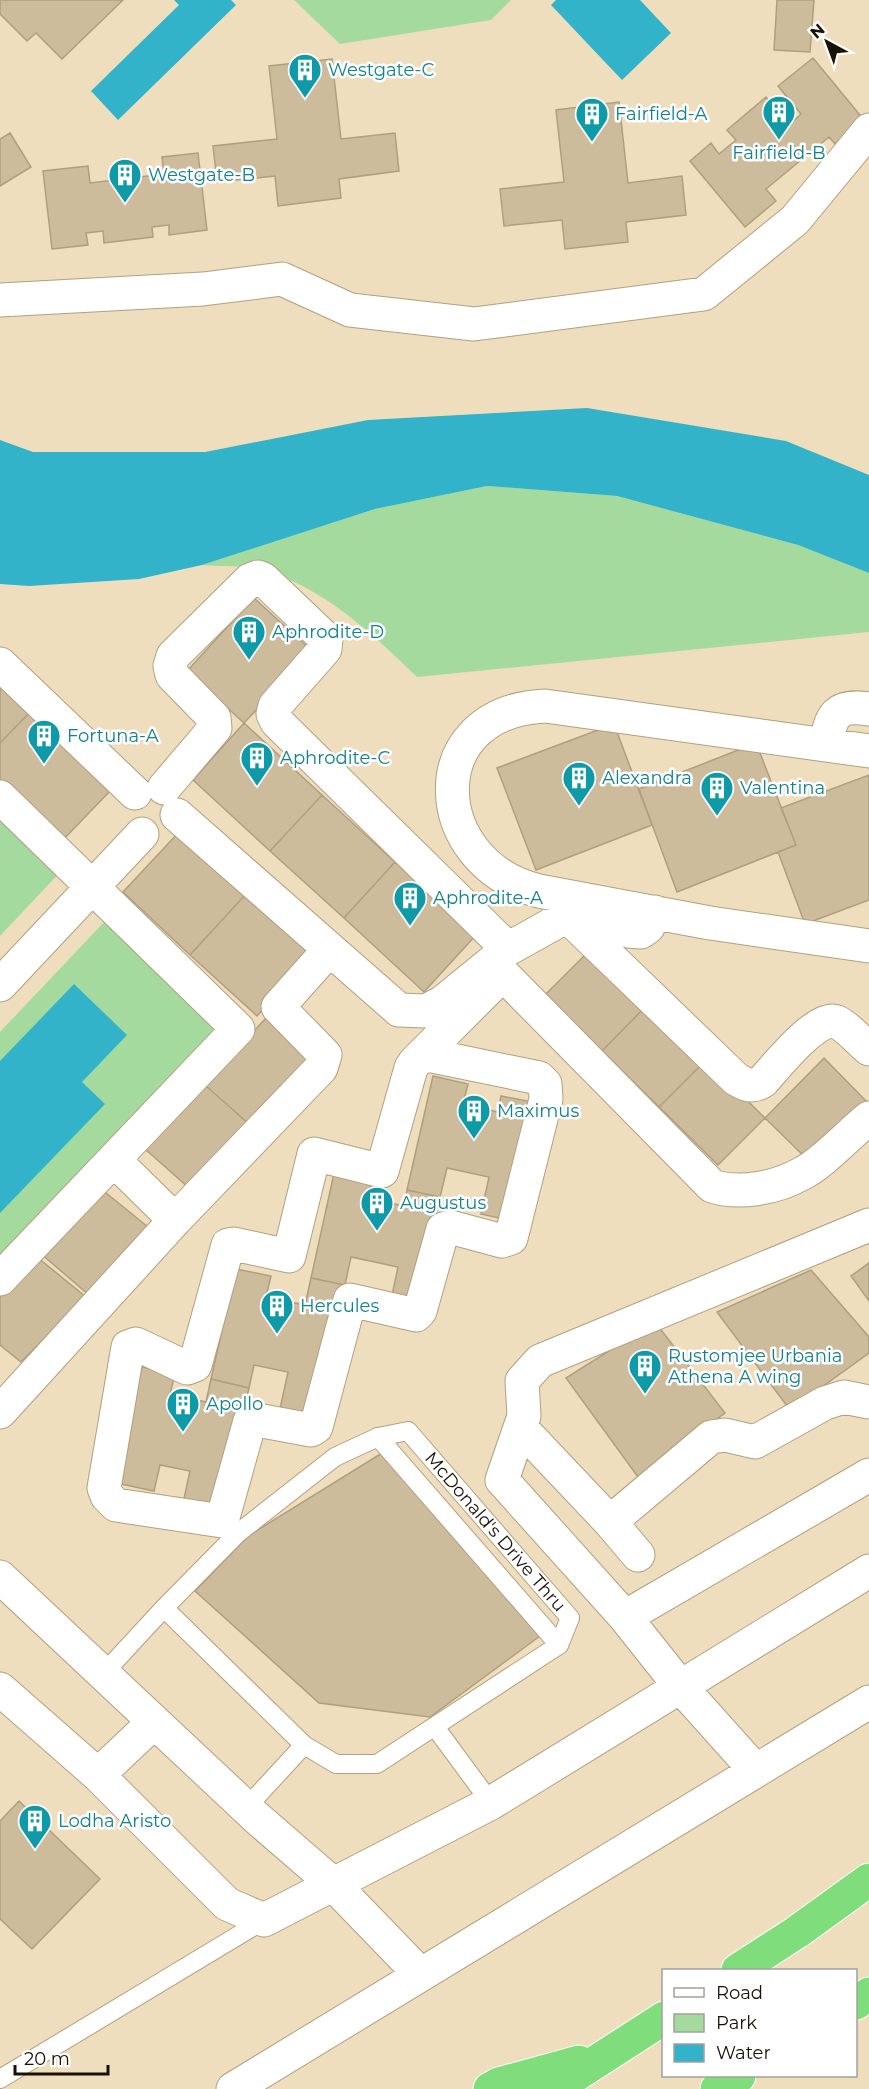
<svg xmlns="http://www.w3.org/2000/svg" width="869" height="2089" font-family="Montserrat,sans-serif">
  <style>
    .green { fill: #a5da9e }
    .water { fill: #32b3c9 }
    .building { fill: #ccbc9c; stroke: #af9f7f; stroke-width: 1.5 }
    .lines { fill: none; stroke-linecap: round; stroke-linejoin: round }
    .lane-casing { stroke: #b0a081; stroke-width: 20 }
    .street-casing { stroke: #b0a081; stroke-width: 35 }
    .highway-casing { stroke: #fff; stroke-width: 35 }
    .lane { stroke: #fff; stroke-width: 18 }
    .street { stroke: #fff; stroke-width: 33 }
    .highway { stroke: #7fde7b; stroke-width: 33 }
    .labels { text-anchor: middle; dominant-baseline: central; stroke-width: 5; stroke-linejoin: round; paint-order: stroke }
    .culture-label { font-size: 18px; fill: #0d838f; stroke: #fff; text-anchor: start }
    .street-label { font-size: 18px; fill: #171106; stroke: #fff }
  </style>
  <rect width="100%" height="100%" fill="#efdebd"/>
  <path class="green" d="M294,0H511L491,20L340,44Z
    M487,486L617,496L798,545L869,573V632L417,677C374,635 322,586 262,570C244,565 221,567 202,565L375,509Z
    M0,807L65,867L0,936Z
    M107,919L227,1032L0,1263V1032Z"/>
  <path class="water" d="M174,0H231L236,5L118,120L91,91L179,5Z
    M556,0H640L671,33L622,80L551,5Z
    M587,408L786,441L869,475V573L798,545L617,496L487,486L375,509L202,565L139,579L29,586L0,584V440L33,452H205L368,420Z
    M74,984L127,1035L82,1082L105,1104L0,1213V1061Z"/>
  <path class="building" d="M0,0H123L62,59L36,33L27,41L0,14Z
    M777,0H814L810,52L774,50Z
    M813,58L864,120L835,144L829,137L766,189L776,201L745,227L690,161L711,143L719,154L736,140L727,130L766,97L789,125L801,114L778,86Z
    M332,59L341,139L395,133L399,171L339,179L341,198L278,206L275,176L217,182L213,146L277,139L269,66Z
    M619,102L628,183L682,176L686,215L626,222L628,242L565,249L562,220L504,226L500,189L564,182L556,110Z
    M10,133L31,167L0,186V139Z
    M198,153L207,230L169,235V225L152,227L153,237L104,243L103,231L86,233L88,245L52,249L43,171L88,166L90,183L164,174L162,157Z
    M254,598L312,651L244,723L187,671Z
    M0,681L31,711L0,743Z
    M31,711L113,788L60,843L0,786V743Z
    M244,723L322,795L270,851L193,780Z
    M614,724L652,825L536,870L497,768Z
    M756,743L796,845L677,892L639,789Z
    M869,775V900L805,924L778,852L796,845L781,808Z
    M322,795L395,862L344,918L270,851Z
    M179,832L246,894L190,955L123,892Z
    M395,862L476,935L424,992L344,918Z
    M246,894L312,956L257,1016L190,955Z
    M592,948L649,1003L602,1051L545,995Z
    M649,1003L706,1060L659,1107L602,1051Z
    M266,1018L315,1059L250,1125L205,1085Z
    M824,1058L869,1104L811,1163L765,1118Z
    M706,1060L765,1118L718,1165L659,1107Z
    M433,1076L468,1084L463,1104L498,1112L501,1096L538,1103L512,1221L481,1214L489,1177L447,1168L440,1197L407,1190Z
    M205,1085L250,1125L189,1188L145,1149Z
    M335,1169L373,1177L368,1198L404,1206L407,1190L440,1197L415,1311L390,1305L398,1267L351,1257L345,1285L311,1278Z
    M100,1188L148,1227L89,1295L40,1253Z
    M37,1257L86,1297L21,1362L0,1345V1296Z
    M869,1263V1301L851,1276Z
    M236,1269L271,1276L266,1297L305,1305L311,1278L345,1285L315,1416L280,1409L288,1372L254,1365L249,1388L211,1379Z
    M811,1270L869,1337V1353L790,1410L717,1312Z
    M655,1322L725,1413L638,1477L566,1378Z
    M142,1367L175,1374L170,1394L206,1402L211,1379L249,1388L220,1516L182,1508L190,1471L160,1465L154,1491L116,1483Z
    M382,1453L540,1636L430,1717L319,1703L195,1591L248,1536Z
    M19,1801L100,1879L32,1949L0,1919V1821Z"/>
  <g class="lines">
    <g class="lane-casing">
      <g id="lane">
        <path d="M378,1437L559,1645"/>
        <path id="s1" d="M164,1608L238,1533L335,1457L378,1437L408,1431L570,1618L559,1645L377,1764H336L304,1745"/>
        <path d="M103,1674L164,1608L304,1745L246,1808"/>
        <path d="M435,1727L491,1803"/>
        <path d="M0,2079L264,1920"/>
      </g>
    </g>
    <g class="street-casing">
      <path id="street" d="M0,300L203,289L282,279L350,310L474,324L704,294L795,220L869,130
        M0,664L135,793
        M826,744C831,715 836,704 869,709
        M869,751L545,706C417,712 428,865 539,891L710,923L869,946
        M164,788L215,728L214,718L172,675L170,666L173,656L250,580L258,577L263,579L326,639L325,649L275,706L273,714L277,722L508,949
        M0,797L238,1029L0,1279
        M177,815L399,1010L426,1011L443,1002L508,949L567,916L595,919L628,931L641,932L648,927L655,912
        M567,916L736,1079C746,1085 752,1088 763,1081C775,1068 818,1013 837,1022C848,1027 859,1041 869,1049
        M492,963L712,1186C739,1195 776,1188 801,1174C822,1164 850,1133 869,1118
        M0,985L142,834
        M423,1054L539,1078L545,1084L546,1099L511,1238L502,1241L450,1227L443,1229L420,1311L416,1315L350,1300L316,1427L311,1430L257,1420L250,1421L222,1521L116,1505L107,1496L104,1488L128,1347L136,1344L187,1368L195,1365L228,1245L234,1244L289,1256L314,1154L382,1171L411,1068L415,1062L503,974
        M115,1161L175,1220
        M0,1412L175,1220L321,1068L325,1055L278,1007L329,950
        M521,1428L610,1522L711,1437L725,1435L755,1442L825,1403L844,1397L869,1402
        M610,1522L638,1555
        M0,1577L258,1819L332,1883L420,1974
        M625,1617L502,1480L524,1416L522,1381L540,1361L869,1225
        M0,1689L98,1775L227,1904L264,1920L491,1803L869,1571
        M756,1771L679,1685L625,1617L869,1475
        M98,1775L154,1722
        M233,2089L869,1702"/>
    </g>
    <g class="highway-casing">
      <path id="highway" d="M738,1970L797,1932L869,1880
        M856,2003L869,1994
        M490,2089L499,2084L579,2062
        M554,2089L664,2018
        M717,2089L739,2076"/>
    </g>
    <use href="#lane" class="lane"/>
    <use href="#street" class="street"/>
    <use href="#highway" class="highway"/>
  </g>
  <defs>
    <g id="building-pin" transform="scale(1.725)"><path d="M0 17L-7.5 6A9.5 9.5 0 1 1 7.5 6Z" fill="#0f9aa8" stroke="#fff"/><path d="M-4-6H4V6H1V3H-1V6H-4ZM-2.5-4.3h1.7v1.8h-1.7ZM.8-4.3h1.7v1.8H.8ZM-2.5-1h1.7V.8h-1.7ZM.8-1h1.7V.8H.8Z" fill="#fff"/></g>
  </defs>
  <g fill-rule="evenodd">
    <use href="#building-pin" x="305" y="70"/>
    <use href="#building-pin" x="779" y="112"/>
    <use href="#building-pin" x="592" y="114"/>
    <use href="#building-pin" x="125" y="175"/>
    <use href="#building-pin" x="249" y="632"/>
    <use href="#building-pin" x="44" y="736"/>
    <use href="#building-pin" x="257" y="758"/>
    <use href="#building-pin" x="579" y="778"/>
    <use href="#building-pin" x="717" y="788"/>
    <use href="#building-pin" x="410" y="898"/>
    <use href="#building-pin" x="474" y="1111"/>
    <use href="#building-pin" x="377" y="1203"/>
    <use href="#building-pin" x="277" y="1306"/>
    <use href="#building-pin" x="645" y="1366"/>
    <use href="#building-pin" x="183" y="1404"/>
    <use href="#building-pin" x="35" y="1821"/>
  </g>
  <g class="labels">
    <g class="culture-label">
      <text x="328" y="70">Westgate-C</text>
      <text x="615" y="114">Fairfield-A</text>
      <text x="779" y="153" text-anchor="middle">Fairfield-B</text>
      <text x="148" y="175">Westgate-B</text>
      <text x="272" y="632">Aphrodite-D</text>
      <text x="67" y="736">Fortuna-A</text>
      <text x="280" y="758">Aphrodite-C</text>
      <text x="602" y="778">Alexandra</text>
      <text x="740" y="788">Valentina</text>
      <text x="433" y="898">Aphrodite-A</text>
      <text x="497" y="1111">Maximus</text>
      <text x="400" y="1203">Augustus</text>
      <text x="300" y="1306">Hercules</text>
      <text x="668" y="1356">Rustomjee Urbania<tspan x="668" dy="21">Athena A wing</tspan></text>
      <text x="206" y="1404">Apollo</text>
      <text x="58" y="1821">Lodha Aristo</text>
    </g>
    <g class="street-label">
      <text stroke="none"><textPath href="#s1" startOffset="440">McDonald's Drive Thru</textPath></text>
    </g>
  </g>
  <rect x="662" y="1969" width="195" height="108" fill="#ffffff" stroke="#a2a09b" stroke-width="1.5"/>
  <rect x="674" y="1988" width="30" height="9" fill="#ffffff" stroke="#a2a09b" stroke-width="1.5"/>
  <text x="716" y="1999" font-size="18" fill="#171106">Road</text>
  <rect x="674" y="2014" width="30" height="18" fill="#a5da9e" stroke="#a2a09b" stroke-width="1.5"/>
  <text x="716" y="2029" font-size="18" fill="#171106">Park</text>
  <rect x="674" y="2044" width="30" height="18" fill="#32b3c9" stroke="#a2a09b" stroke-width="1.5"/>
  <text x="716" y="2059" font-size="18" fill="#171106">Water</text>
  <g transform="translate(827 42) rotate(319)" stroke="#ffffff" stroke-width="4.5" paint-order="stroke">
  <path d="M0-4.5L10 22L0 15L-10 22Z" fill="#171106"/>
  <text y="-9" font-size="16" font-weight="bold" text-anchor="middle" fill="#171106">N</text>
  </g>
  <path d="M15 2065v9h93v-9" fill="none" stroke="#171106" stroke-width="3"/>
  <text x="24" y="2065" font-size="18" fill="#171106" stroke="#ffffff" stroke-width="4.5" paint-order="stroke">20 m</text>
</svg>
